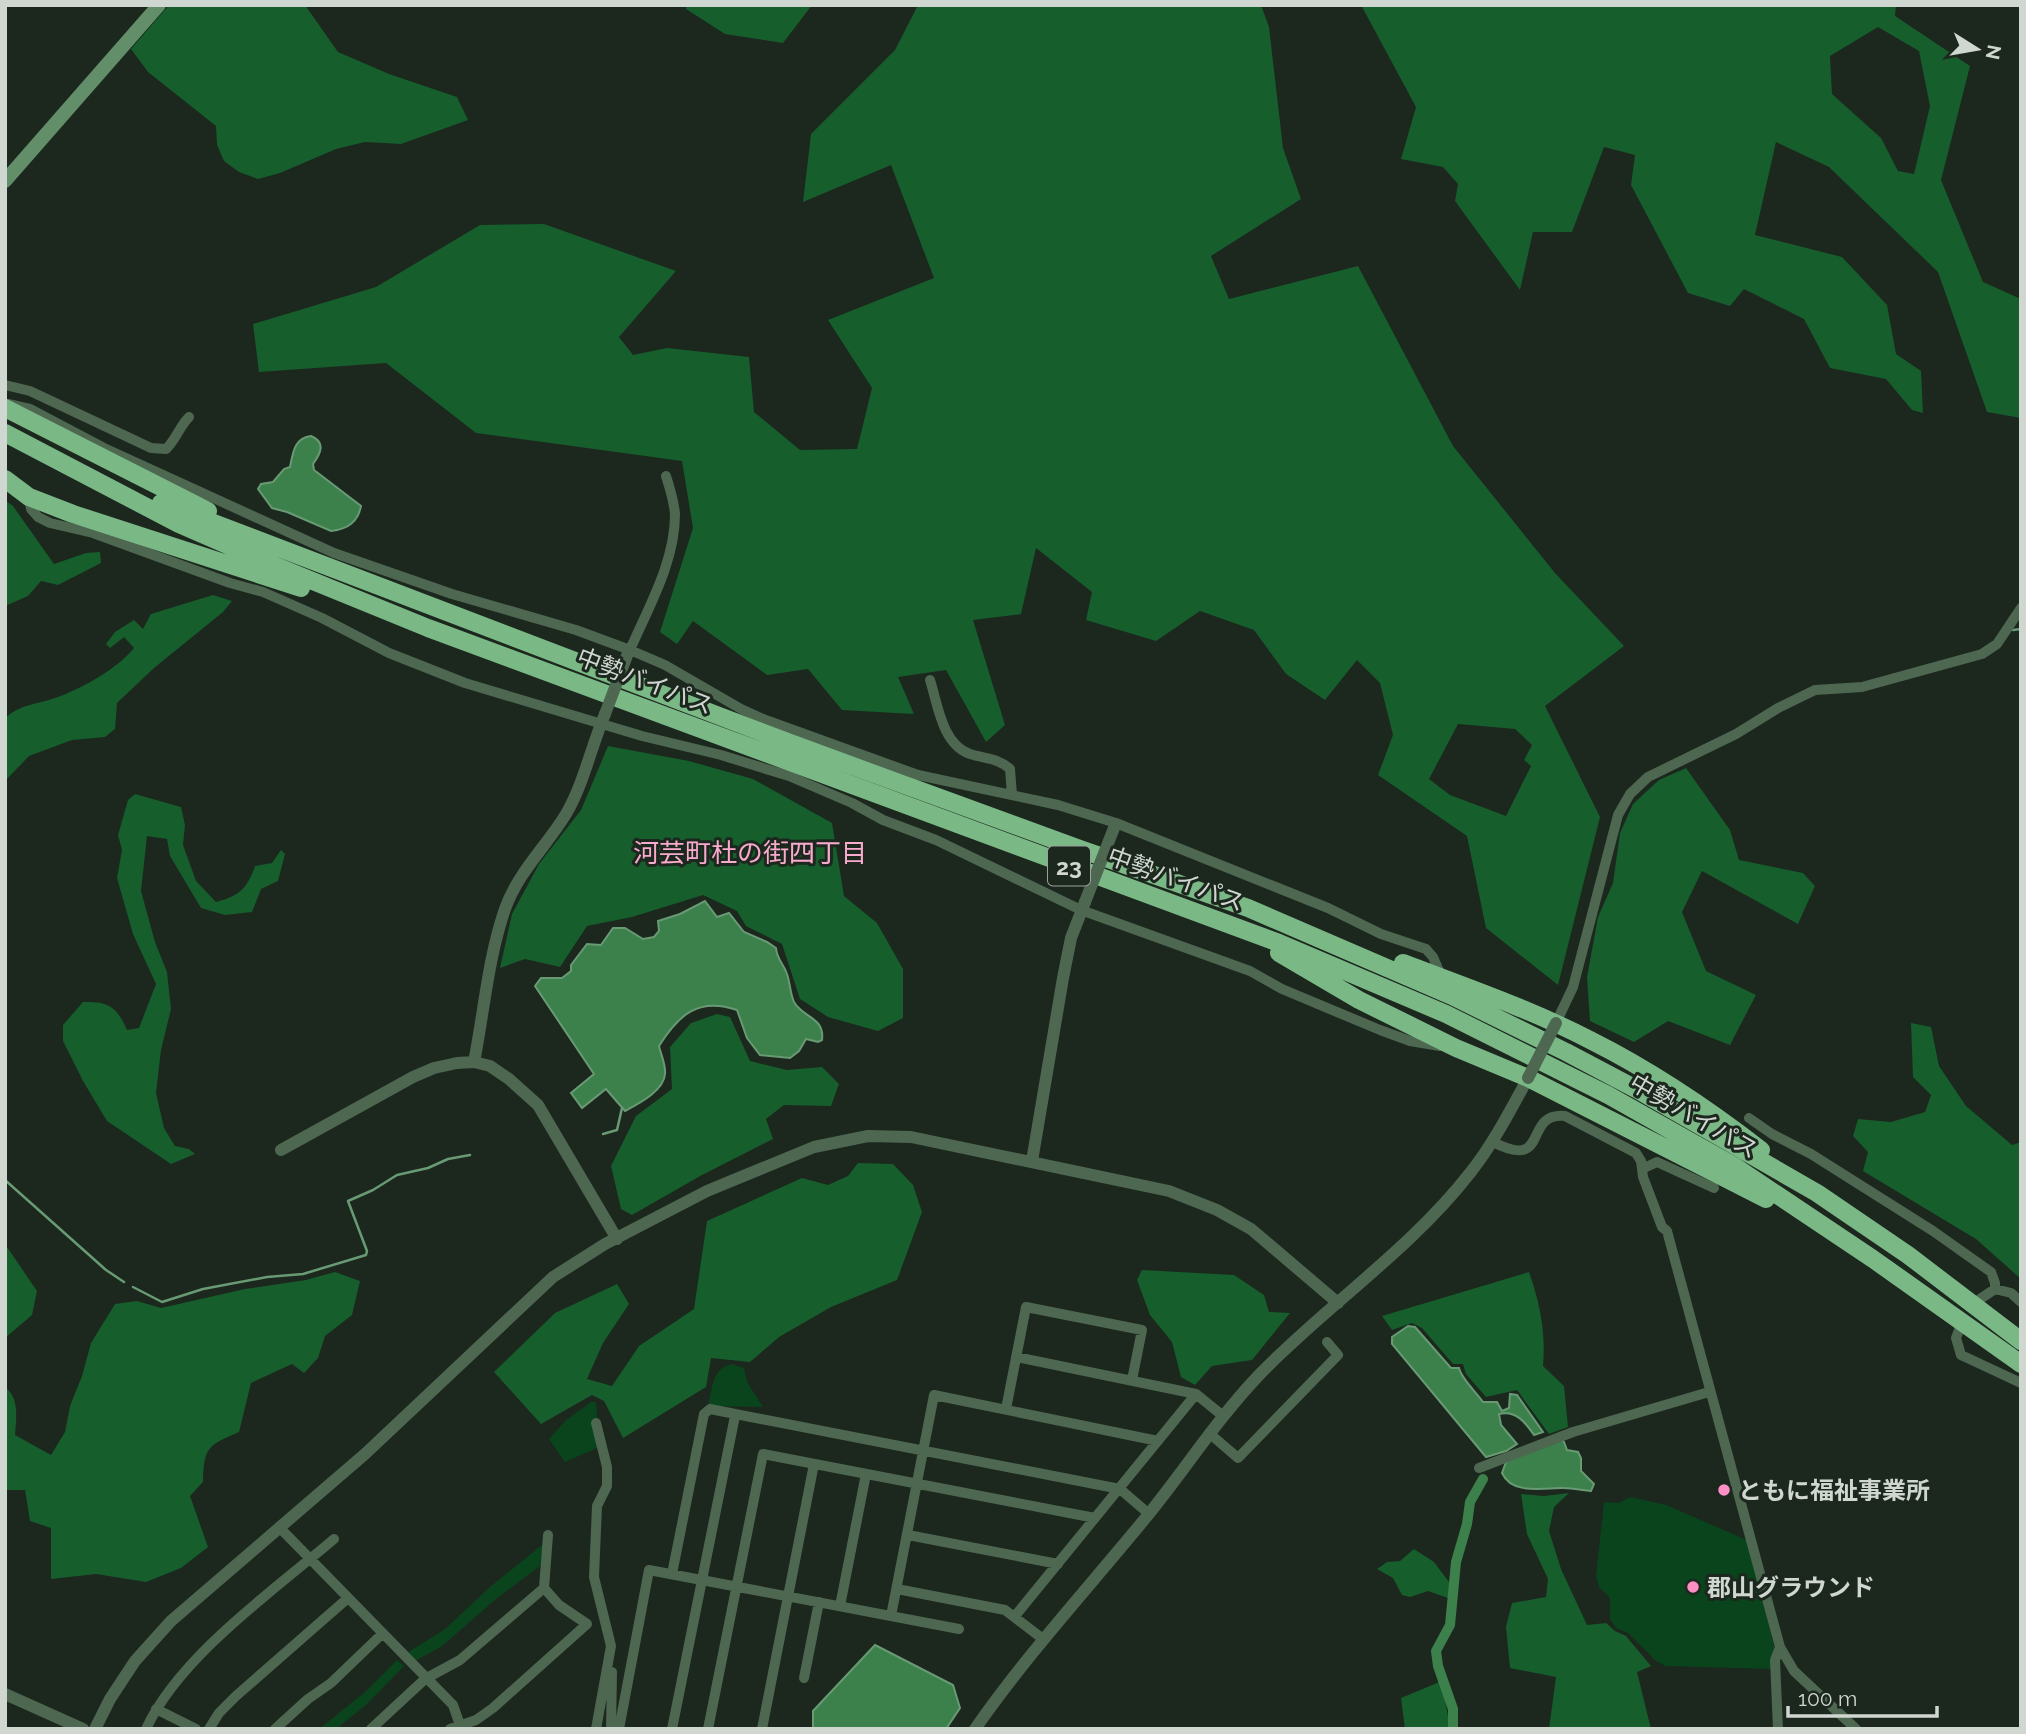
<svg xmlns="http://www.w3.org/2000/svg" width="2026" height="1734" font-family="Raleway,'Noto Sans JP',sans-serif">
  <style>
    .green { fill: #09441d }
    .forest { fill: #165e2c; fill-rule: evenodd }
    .water { fill: #3c804c; stroke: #689a74; stroke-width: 2 }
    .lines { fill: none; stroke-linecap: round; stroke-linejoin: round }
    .stream { stroke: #689a74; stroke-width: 2.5 }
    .canal { stroke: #3c804c; stroke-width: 10 }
    .minor { stroke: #4d6751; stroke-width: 10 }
    .tertiary { stroke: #4d6751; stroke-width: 12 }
    .secondary { stroke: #638e6a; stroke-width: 14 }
    .trunk { stroke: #7ab886; stroke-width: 18 }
    .tertiary-bridge { stroke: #4d6751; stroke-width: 12 }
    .poi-dot { fill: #fc8fc3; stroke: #1c271e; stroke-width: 2.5 }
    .labels { text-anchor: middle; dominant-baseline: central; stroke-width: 6; stroke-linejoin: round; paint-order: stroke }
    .shield { fill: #1c271e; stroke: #9aa29b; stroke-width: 2 }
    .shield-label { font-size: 23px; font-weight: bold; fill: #d0d7d1 }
    .street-label { font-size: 24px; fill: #d0d7d1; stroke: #1c271e }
    .poi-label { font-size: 24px; font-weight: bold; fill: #d0d7d1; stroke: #1c271e; text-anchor: start }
    .neighbourhood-label { font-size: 26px; fill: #f8abcd; stroke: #1c271e }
  </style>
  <rect width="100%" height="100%" fill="#1c271e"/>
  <path class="green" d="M732,1364L744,1368L747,1382L763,1407L708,1406C712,1389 712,1368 732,1364Z
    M591,1402H596L599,1447L565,1462L549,1439L566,1420Z
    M1630,1497L1666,1505L1747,1540L1774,1646L1773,1669L1666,1666L1656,1661L1628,1633L1616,1628L1610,1619V1598L1599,1587L1596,1576L1604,1502L1619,1503Z
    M543,1544L540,1566L496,1599L441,1647L413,1662L405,1654L444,1630L490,1587Z
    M397,1660L404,1666L366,1705L336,1729H319L365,1692Z"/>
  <path class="forest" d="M169,5H305L338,52L389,74L457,97L468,120L401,144L365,142L336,149L280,173L258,179L239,172L224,161L217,145L216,126L148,72L131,49Z
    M687,5H812L783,43L725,34L686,9Z
    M918,5H1261L1269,27L1283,148L1301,199L1211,256L1229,299L1358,266L1453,446L1555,573L1624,646L1545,706L1600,817L1558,985L1486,928L1467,836L1378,775L1393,735L1380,683L1357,660L1325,700L1286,674L1254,630L1200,611L1156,641L1086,620L1092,592L1036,548L1021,614L973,620L1005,725L986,742L946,670L898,677L914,714L842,710L808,669L767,675L693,621L677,644L660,632L693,528L682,461L476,433L386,363L259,372L253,324L376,287L480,225L544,224L676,271L619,337L633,355L667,348L749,357L754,412L800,450L857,449L872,388L828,320L934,278L891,165L803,202L811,134L895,50ZM1458,724L1515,729L1532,745L1524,760L1531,766L1506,816L1450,795L1429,779Z
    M1361,5H1896L1895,16L1970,66L1941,180L1983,282L2021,299V418L1987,412L1938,272L1829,167L1776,142L1755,235L1842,257L1887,305L1896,354L1921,371L1923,413L1912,410L1886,379L1830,368L1804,319L1744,289L1730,306L1688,293L1631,185L1635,155L1604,147L1572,232H1533L1520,290L1455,201L1458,184L1443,167L1401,159L1416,107ZM1878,27L1919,51L1930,106L1914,174L1898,171L1881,138L1832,94L1830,56Z
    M5,500L13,506L54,564L86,553L100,552L101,563L58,585L41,581L28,596L5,606Z
    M213,595L232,601L223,612L154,668L117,703L115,729L105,737L72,740L29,756L5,781V719C16,705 39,704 55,698C81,689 117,669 134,648L124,637L110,648L106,644L115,632L134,620L143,629L151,614Z
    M608,746L689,761L753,779L832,823L844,896L877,923L903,969V1018L878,1031L828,1017L800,999L782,944L746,926L737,911L703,895L632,917L587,926L560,967L525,959L500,968L512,914L539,864L581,810Z
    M1686,768L1730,830L1739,860L1803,873L1815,886L1798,924L1702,871L1682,912L1706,971L1756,995L1730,1045L1668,1021L1634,1042L1590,1021L1587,977L1598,917L1613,883L1620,833L1633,804L1659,780Z
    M135,794L181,807L185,825L183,845L196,881L216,902C239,896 247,889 255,866L272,863L281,850L285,854L278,881L261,889L252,912L225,915L201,908L170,856L167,839L147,836L141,891L155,942L167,972L171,1009L161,1050L156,1093L164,1128L175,1146L189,1149L195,1154L171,1164L107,1121L83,1081L63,1041V1025L83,1002C109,1001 117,1007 127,1030L139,1028L156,984L133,934L117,878L122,850L118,835L128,800Z
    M717,1014L730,1017L750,1061L787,1070L822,1067L839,1084L831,1106L784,1105L766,1119L773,1139L702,1175L632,1215L621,1209L611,1166L636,1116L672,1089L670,1047L691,1023Z
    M1911,1023L1931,1027L1939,1066L1966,1106L2012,1145L2021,1142V1279L1976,1239L1863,1171L1868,1152L1853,1136L1858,1119L1891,1122L1925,1112L1931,1095L1913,1077Z
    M858,1163L893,1164L913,1185L922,1212L897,1280L831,1307L779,1337L750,1362L711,1358L706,1387L623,1438L604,1401L592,1395L541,1424L494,1372L555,1313L617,1284L629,1304L603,1343L587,1379L612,1386L639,1346L694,1309L707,1221L802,1178L828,1185L848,1176Z
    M5,1244L37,1291L32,1315L5,1338Z
    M1142,1270L1234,1275L1264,1295L1269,1312L1290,1313L1252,1360L1212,1366L1195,1385L1181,1377L1172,1342L1150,1315L1137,1280Z
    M335,1272L360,1281L352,1315L325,1336L318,1358L304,1373L292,1364L251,1383L239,1432C207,1446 204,1447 203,1482L190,1496L208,1547L181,1568L146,1582L96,1574L51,1579V1528L30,1521L25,1490H5V1387C20,1398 16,1419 15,1435L51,1455L65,1432L70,1406L82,1376L91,1343L115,1304L137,1301L161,1308L245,1289L306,1280Z
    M1529,1272C1540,1303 1546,1333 1543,1366L1564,1386L1568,1427L1549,1434L1517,1390L1486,1397L1466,1374L1463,1364H1453L1422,1328L1412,1323L1392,1330L1382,1316Z
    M1569,1493L1554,1507L1549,1531L1561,1569L1587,1625L1606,1623L1615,1631L1626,1636L1651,1666L1637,1672L1651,1729H1549L1556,1677L1510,1668L1506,1627L1512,1603L1546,1597L1548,1579L1527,1534L1521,1494L1544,1496Z
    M1414,1549L1434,1562L1452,1586L1448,1598L1428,1591L1410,1597L1402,1595L1393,1578L1377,1569L1387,1562L1400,1561Z
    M1442,1681L1450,1729H1405L1401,1698Z"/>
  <path class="water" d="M311,436C326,442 321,453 313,464L314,470L361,506C358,522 348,529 331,531L287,512L272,508L258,489L261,484L273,482L284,469L290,467C293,453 294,438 311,436Z
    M705,901L717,917L729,913L744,932L767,942L776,948C777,960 784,964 787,974C790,982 790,993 794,1002C803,1018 825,1017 822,1040L818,1042L806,1039L799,1051L790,1058L760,1055L747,1038L737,1010C699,997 679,1014 659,1046C661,1055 666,1065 665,1074C664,1091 638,1104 625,1111L606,1089L582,1108L571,1093L594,1074L535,986L541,978H562L571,971V965L587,944L601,945L613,928H625L643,939L654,937L659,931L658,921L680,914Z
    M1408,1326L1415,1327L1451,1368H1459C1461,1378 1476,1392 1483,1402H1497L1502,1411L1509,1408L1510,1394L1517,1395L1543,1432L1534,1435C1525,1422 1516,1410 1499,1414L1501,1425L1517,1444L1506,1451L1486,1457L1392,1344V1337Z
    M1561,1439L1564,1442L1567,1450L1578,1452L1581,1458V1471L1594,1484L1591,1491C1581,1490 1573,1488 1563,1488C1543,1488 1512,1495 1502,1473L1506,1462Z
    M875,1645L953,1685L960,1708L946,1729H813V1711Z"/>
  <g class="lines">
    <path class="stream" d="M2013,630L2021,629
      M603,1134L617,1130L622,1108
      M5,1180L106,1270L124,1282
      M133,1287L162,1302L203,1289L267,1277L303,1274L366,1255L367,1251L348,1201L373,1190L397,1175L428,1168L448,1159L470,1155"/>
    <path class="canal" d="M1453,1729V1709L1438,1666L1436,1651L1450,1625L1456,1562L1467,1524L1470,1502L1483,1479"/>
    <path class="minor" d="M5,385L30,391L151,448L166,449C176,440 179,427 189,417
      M8,404L30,409L104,448L334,553L452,594L576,630L630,650L665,665L741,709L763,719L918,775L1058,805L1116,823L1328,908L1381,934L1426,949L1433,957L1442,978
      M29,497L31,509L38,517L50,523L93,533L230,583L263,592L322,618L389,653L465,683L642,736L721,755L789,776L852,803L883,820L936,840L1081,910L1250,971L1282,989L1380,1030L1410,1041L1440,1046
      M630,650C649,606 675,562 675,514C674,501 670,489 666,476
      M930,680C938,705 942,744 970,754C986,759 998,758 1010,769L1012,795
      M1556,1023L1573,987L1618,815L1630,794L1648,777L1736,734L1778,708L1815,690L1862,687L1982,654L1997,644L2021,608
      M1749,1118L1772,1134L1811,1154L1933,1231L1991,1272L1995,1283V1289
      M1493,1142C1551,1172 1522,1112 1565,1116L1636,1153L1641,1161L1643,1177L1662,1227L1667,1231L1780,1647L1794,1671L1856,1729
      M1642,1169L1657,1162L1714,1188
      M1980,1299L1995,1289L2011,1293L2021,1302
      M1961,1325L1956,1338L1961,1355L2021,1383
      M1016,1357L1196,1394L1223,1416
      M1006,1409L1026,1307L1142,1330L1132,1380
      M1209,1433L1238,1458L1338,1355L1327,1342
      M1479,1468L1573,1432L1709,1392
      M279,1527L453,1705L461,1728
      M908,1535L1058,1564
      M672,1574L704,1414L710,1409L1120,1489L1149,1514
      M897,1589L1005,1610L1043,1639
      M840,1606L866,1474
      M891,1616L934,1395L1158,1441
      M1015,1616L1196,1394
      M804,1678L819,1602
      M156,1709L196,1729
      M146,1729C179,1657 274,1590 334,1539
      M209,1729L219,1713L236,1696L348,1598
      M275,1729L308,1699L331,1683L382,1634
      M371,1729L425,1679L460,1660L544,1588
      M450,1729L476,1720L493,1708L587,1624L559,1605L544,1588L548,1535
      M596,1729L611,1646L594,1577L597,1506L607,1486V1467L596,1423
      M611,1729L612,1672
      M619,1729L649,1570L959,1629
      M672,1729L735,1416
      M708,1729L763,1454L1095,1518
      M762,1729L814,1464
      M1778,1729L1775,1660L1780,1647"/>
    <path class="tertiary" d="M474,1062C484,1012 488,958 505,909C518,872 546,847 566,814C584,783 591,747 605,714
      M281,1150L413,1077L434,1068L457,1063L474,1062L490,1066L509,1079L538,1105L617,1239
      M1032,1161L1063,978L1071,938L1085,902
      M5,1694L83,1729
      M95,1729L110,1699L135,1661L171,1621L365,1454L553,1277L605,1244L707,1191L814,1147L868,1136L911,1137L1169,1191L1217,1210L1251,1229L1338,1303
      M975,1729C1028,1653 1090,1586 1148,1515C1186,1468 1218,1418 1260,1374C1327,1305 1410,1250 1470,1173C1493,1144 1510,1111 1528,1078"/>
    <path class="secondary" d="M5,181L159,5"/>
    <path class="trunk" d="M5,408L208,511
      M5,433L179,524L271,564L428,628L1279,943L1446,1014L1608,1095L1734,1166L1873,1259L2021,1364
      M5,479L29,497L73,514L301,588
      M161,503L790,743L1077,848L1248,908L1452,996L1566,1052L1636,1089L1817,1193L1908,1255L2021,1341
      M1279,953L1359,1000L1456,1048L1528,1078L1766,1199
      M1403,963C1466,987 1530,1009 1590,1040C1650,1070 1708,1109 1761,1150"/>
    <path class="tertiary-bridge" d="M605,714L628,653
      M1085,902L1114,828
      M1528,1078L1556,1023"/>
  </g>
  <g class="poi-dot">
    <circle cx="1724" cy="1490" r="7"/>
    <circle cx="1693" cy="1587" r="7"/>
  </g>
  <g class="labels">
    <rect class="shield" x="1048" y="846.5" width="42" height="39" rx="5"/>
    <g class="shield-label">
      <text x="1069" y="866">23</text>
    </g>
    <g class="street-label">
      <text transform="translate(645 681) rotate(21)">中勢バイパス</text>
      <text transform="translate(1176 879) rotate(20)">中勢バイパス</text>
      <text transform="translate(1694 1116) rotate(30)">中勢バイパス</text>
    </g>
    <g class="poi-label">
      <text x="1738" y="1490">ともに福祉事業所</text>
      <text x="1707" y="1587">郡山グラウンド</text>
    </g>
    <g class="neighbourhood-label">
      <text x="750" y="853">河芸町杜の街四丁目</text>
    </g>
  </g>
  <rect width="2026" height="1734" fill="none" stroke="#d0d7d1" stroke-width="14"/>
  <g transform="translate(1977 49) rotate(101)" stroke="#1c271e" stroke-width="5" paint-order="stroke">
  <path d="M0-5L12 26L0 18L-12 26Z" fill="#d0d7d1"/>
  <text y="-10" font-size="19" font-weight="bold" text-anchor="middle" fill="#d0d7d1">N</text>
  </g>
  <path d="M1788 1706v10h149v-10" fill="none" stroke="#d0d7d1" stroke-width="3.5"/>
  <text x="1798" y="1706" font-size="21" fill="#d0d7d1" stroke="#1c271e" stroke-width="5" paint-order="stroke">100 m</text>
</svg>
